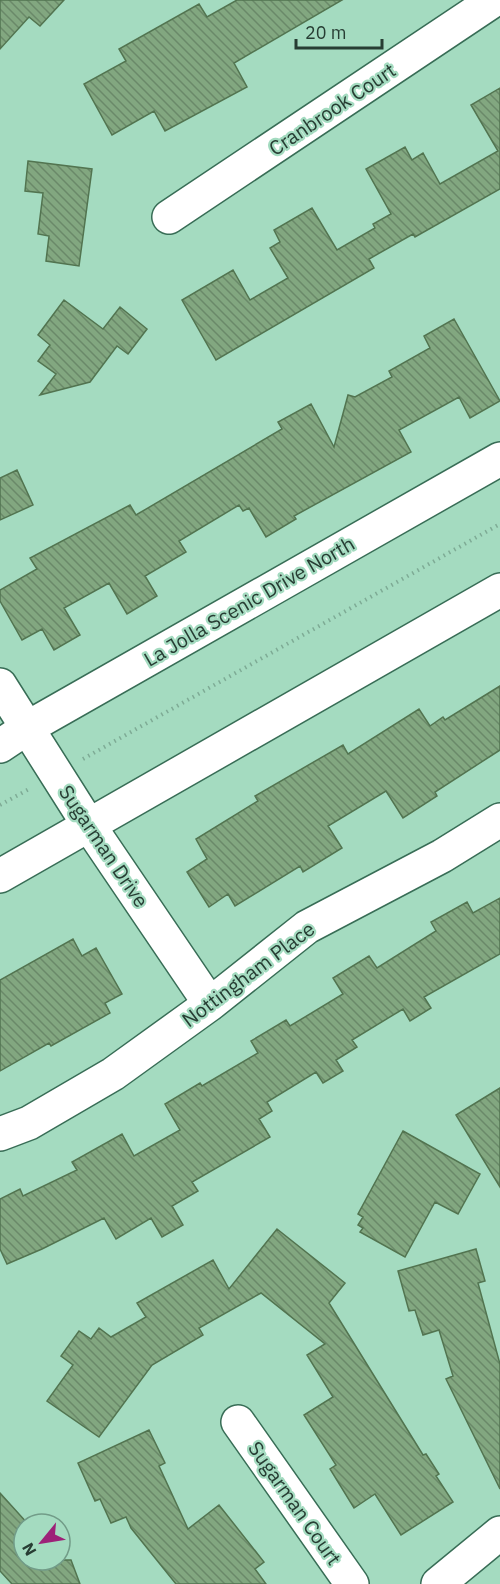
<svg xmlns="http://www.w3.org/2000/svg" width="500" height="1584" font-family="'IBM Plex Sans',sans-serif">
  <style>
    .building { fill: url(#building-back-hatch); stroke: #527450; stroke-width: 1.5 }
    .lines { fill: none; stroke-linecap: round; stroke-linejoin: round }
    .minor-casing { stroke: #386d56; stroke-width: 36 }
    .major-casing { stroke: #386d56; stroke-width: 36 }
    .path { stroke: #7eab95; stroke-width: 4; stroke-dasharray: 1.5 4.5; stroke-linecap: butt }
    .minor { stroke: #fff; stroke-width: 33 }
    .major { stroke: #fff; stroke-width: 33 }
    .labels { text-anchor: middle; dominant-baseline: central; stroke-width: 4.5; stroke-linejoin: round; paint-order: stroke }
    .street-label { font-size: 20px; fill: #273d33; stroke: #a4dbc0 }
  </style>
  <defs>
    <pattern id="building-back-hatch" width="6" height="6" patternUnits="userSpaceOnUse" patternTransform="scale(1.5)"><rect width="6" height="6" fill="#82a780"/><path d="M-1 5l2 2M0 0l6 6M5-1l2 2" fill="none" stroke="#6a8969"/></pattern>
  </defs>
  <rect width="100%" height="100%" fill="#a4dbc0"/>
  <path class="building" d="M0,0H64L40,26L29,17L0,49Z
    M237,0H342L234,63L247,87L165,131L154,111L112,135L84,84L126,61L119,49L199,4L207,17Z
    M500,88V189L415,237L413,234L369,259L374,268L216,360L182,300L233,270L250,300L288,278L270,248L280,242L274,230L312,208L337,250L375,228L373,224L391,214L366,169L405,147L412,160L423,153L440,184L498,151L471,105Z
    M28,161L92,169L79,266L46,261L49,236L38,234L43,193L25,191Z
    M64,300L103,329L120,307L147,329L128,354L117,346L90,382L40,395L56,374L38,361L50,345L38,335Z
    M454,319L500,401L470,418L459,397L399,430L411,452L294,516L296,519L266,537L249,508L243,511L239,505L179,541L186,552L145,576L157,596L127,614L109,583L64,608L80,635L54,650L42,629L22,640L0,601V590L37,569L30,558L130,505L136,515L282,429L278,422L311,404L334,447L348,395L355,397L392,377L389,371L430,348L424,336Z
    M17,470L33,505L0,520V478Z
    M500,686V750L435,792L437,796L403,818L386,791L328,826L342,848L303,872L300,866L235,906L228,894L209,907L187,872L207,859L196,839L258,801L255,796L343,745L348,754L419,709L430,726L443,717L445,720Z
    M500,898V954L424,997L431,1008L410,1021L403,1009L352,1040L357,1047L336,1060L343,1071L323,1083L316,1072L267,1102L272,1111L259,1119L270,1137L192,1182L198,1191L172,1206L183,1225L162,1237L151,1218L116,1239L104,1218L42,1249L7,1264L0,1249V1199L20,1189L23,1196L77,1170L72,1162L122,1134L134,1156L180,1130L165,1104L200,1083L202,1086L258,1053L251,1041L286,1020L290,1026L343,994L333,978L369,956L377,968L436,931L431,922L467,902L473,913Z
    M73,939L82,956L96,948L122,994L105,1003L110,1013L51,1046L49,1043L0,1071V980Z
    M500,1088V1187L456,1115Z
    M403,1131L480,1174L458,1214L435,1202L405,1257L360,1232L363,1228L358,1225L363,1217L358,1214Z
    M277,1229L345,1283L329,1303L423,1455L426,1454L439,1474L436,1476L453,1502L401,1535L375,1494L354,1508L330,1469L336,1465L304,1415L333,1397L307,1355L325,1344L261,1293L199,1328L203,1335L152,1365L99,1437L47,1401L73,1365L61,1356L79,1331L91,1339L99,1328L111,1337L146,1317L137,1303L213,1260L229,1289Z
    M476,1249L485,1281L478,1283L500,1364V1489L446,1379L453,1376L439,1330L423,1335L415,1310L409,1311L398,1271Z
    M149,1430L165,1463L159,1466L188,1529L219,1505L264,1562L255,1569L266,1584H176L131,1528L126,1517L111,1523L100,1499L95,1501L78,1463Z
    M0,1493L28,1524H24V1560H71L80,1584H12L0,1571Z"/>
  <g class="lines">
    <g class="minor-casing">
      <path id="minor" d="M169,217L494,0
        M0,685L88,824L210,1004
        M0,1134L29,1123L113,1074L210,1004L307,927L442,856L500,820
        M238,1422L352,1584
        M438,1584L500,1533"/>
    </g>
    <g class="major-casing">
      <path id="major" d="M0,746L27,728L500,459
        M0,876L500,590"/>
    </g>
    <path class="path" d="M83,759L500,524
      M0,805L31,788"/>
    <use href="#minor" class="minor"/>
    <use href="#major" class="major"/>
  </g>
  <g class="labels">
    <g class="street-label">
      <text transform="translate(332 109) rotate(-34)">Cranbrook Court</text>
      <text transform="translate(249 601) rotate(-30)">La Jolla Scenic Drive North</text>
      <text transform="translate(104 846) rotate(56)">Sugarman Drive</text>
      <text transform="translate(248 974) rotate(-37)">Nottingham Place</text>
      <text transform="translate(295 1503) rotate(55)">Sugarman Court</text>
    </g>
  </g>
  <g transform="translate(42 1542) rotate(240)"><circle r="28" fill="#a4dbc0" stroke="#729c88" stroke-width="1.5"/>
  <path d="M0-4.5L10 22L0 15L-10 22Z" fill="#9d2178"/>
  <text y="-9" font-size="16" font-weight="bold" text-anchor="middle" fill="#273d33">N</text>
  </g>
  <path d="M296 39v9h86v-9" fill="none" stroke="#273d33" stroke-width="3"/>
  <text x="305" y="39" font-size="18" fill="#273d33" stroke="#a4dbc0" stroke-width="4.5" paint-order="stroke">20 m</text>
</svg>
